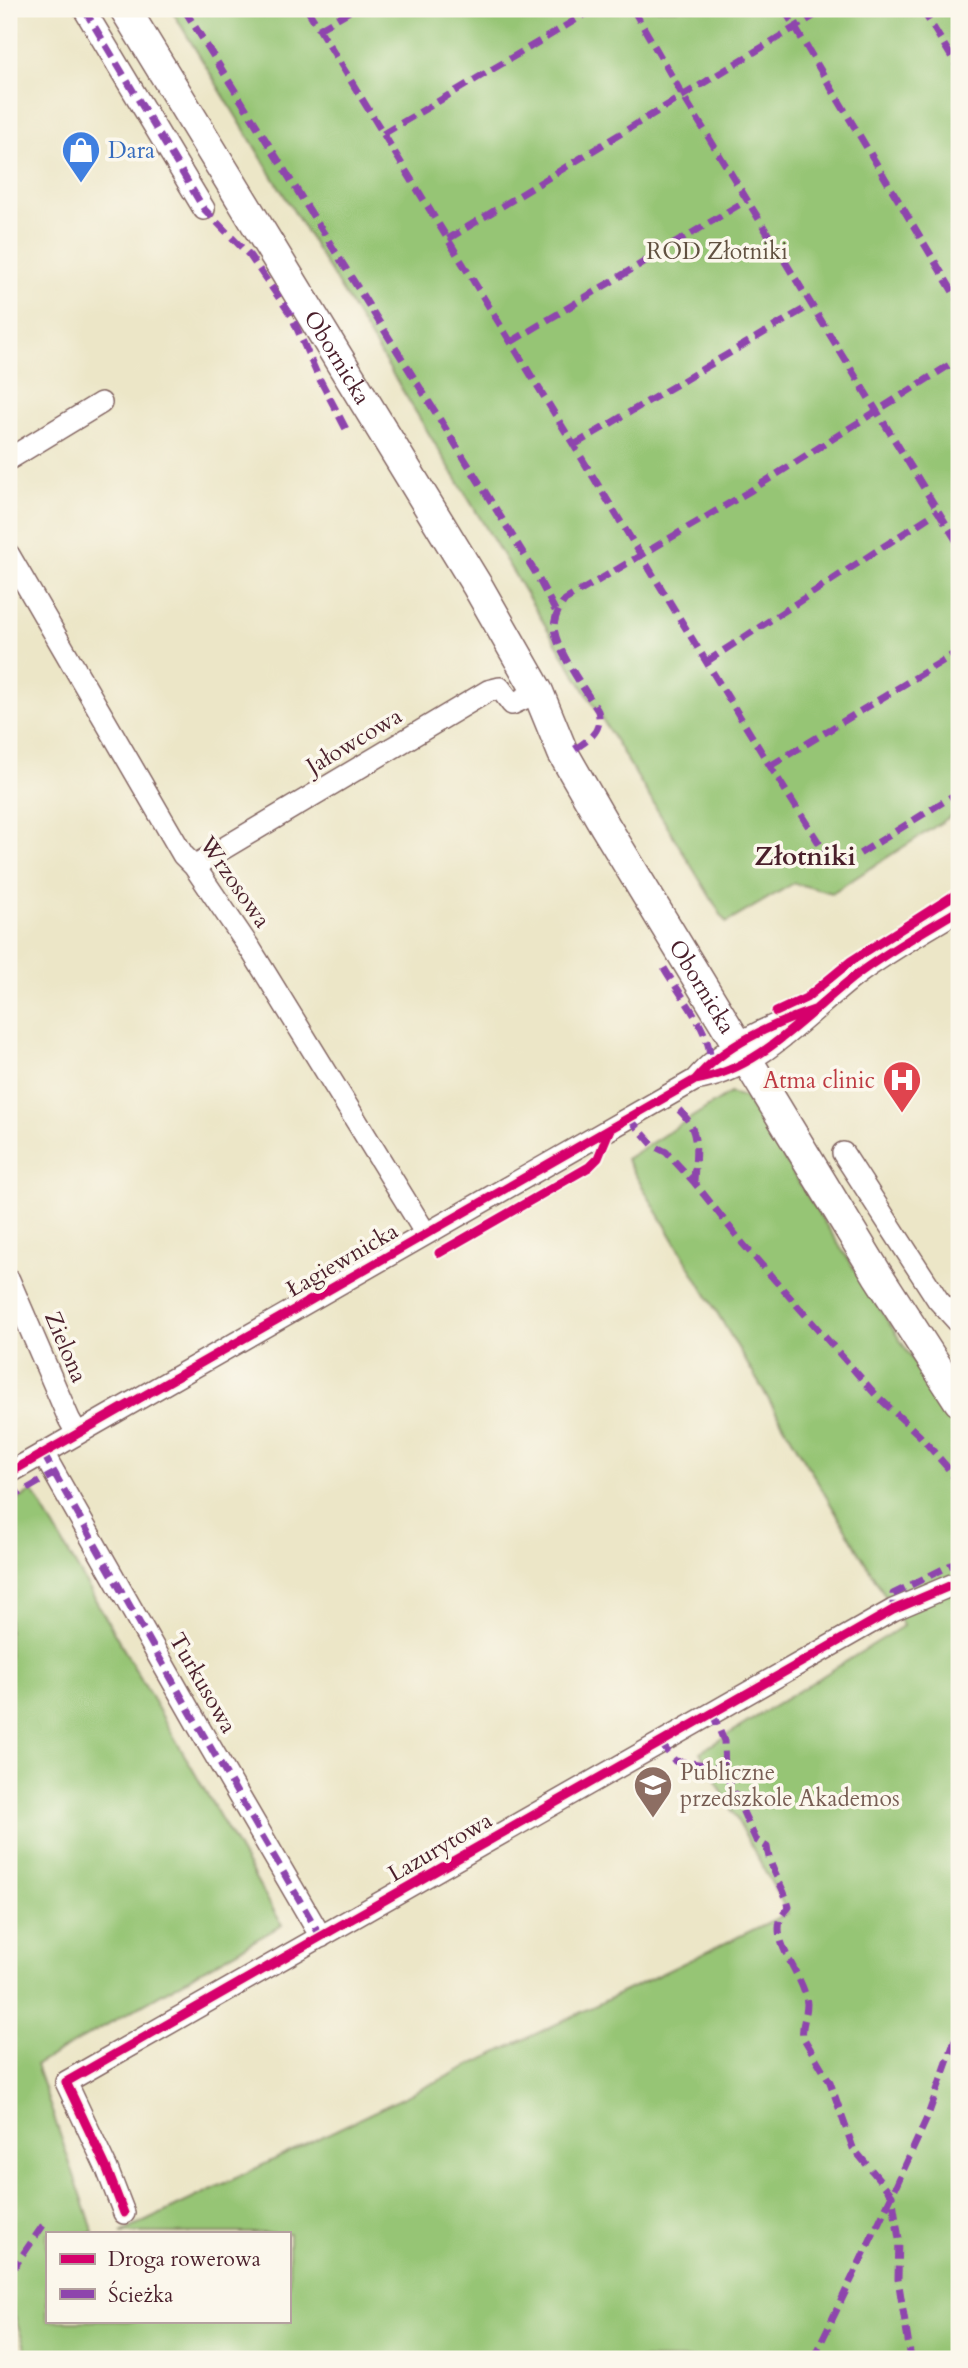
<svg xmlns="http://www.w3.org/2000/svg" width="968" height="2368" font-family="Cardo,serif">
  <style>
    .green { fill: #96c574; stroke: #707250; stroke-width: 2 }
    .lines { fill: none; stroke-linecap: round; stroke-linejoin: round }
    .street-casing { stroke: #836562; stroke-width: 24 }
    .secondary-casing { stroke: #836562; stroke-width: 33 }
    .street { stroke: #fff; stroke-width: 21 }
    .secondary { stroke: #fff; stroke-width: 30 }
    .quiet { stroke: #8e44ad; stroke-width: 7; stroke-dasharray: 14 7; stroke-linecap: butt }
    .cycleway-casing { stroke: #fbf7ec; stroke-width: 13 }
    .cycleway { stroke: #d6006c; stroke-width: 9 }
    .labels { text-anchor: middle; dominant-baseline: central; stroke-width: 7; stroke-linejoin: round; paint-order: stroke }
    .shop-label { font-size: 23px; fill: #366cbe; stroke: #fbf7ec; text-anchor: start }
    .park-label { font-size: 23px; fill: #615141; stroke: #fbf7ec }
    .street-label { font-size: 23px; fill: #4a1f2b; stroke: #fbf7ec }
    .health-label { font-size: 23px; fill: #be3a42; stroke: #fbf7ec; text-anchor: end }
    .education-label { font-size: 23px; fill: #785e54; stroke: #fbf7ec; text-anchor: start }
    .quarter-label { font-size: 26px; font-weight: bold; fill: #4a1f2b; stroke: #fbf7ec }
  </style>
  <rect width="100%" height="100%" fill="#fbf7ec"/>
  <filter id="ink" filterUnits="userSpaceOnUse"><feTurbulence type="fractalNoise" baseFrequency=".0143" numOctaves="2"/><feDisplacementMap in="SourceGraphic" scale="14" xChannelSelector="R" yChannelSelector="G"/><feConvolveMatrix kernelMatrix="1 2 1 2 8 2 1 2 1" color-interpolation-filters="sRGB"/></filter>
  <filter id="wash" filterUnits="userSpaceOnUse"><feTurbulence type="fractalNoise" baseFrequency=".00686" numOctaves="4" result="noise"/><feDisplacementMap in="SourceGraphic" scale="28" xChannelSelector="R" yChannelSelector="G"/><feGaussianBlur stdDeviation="1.57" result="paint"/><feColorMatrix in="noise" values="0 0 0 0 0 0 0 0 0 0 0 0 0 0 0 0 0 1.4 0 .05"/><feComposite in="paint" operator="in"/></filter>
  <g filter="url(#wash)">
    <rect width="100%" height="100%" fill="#ece6c7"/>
    <path class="green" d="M171,9H959V811L832,893L794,883L726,923Z
      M730,1093L744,1097L959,1432V2359H29L9,2299V1504L33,1491L282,1925L36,2065L94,2233H47V2321H289V2233H121L788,1913L700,1752L903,1626L626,1159Z"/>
  </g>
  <g filter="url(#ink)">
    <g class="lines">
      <g class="street-casing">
        <path id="street" d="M84,9L204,209
          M9,459L101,403
          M9,555L183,855L194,866L251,950L426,1234
          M194,866L488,691L500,688L512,704L538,692
          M695,1080C760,1070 806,1014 855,976C888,951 924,931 959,910
          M843,1153L938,1300L959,1323
          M9,1280L69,1419L77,1433
          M43,1453L197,1724L321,1937
          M9,1473L695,1080C724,1045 771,1025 814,1010
          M124,2213L107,2169L66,2082L893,1610L959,1582"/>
      </g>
      <g class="secondary-casing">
        <g id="secondary">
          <path id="s1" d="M125,9L478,587L538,692L563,753L605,826L877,1274L959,1401"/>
        </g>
      </g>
      <use href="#street" class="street"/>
      <use href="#secondary" class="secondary"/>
      <path class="quiet" d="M84,9L204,209L250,256L291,315L317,374L347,431
        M184,9L535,572L557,614
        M307,9L770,766L824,851L835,861L856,856L959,792
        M633,9L682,94L959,545
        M784,9L959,302
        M922,9L959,69
        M319,29L353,9
        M383,134L594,9
        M448,239L825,9
        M511,342L747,200
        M574,445L811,305
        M706,662L938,511
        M575,749C590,739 603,730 598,711C586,691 554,647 554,626C555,616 559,608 565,600L750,491L959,359
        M770,766L959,651
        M664,968C678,992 708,1028 710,1055
        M679,1110C702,1131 695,1154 694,1182
        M629,1118L654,1146L666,1152L694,1182L743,1244L876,1395L919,1435L947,1467L959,1484
        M43,1453L197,1724L321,1937
        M9,1499L64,1468
        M888,1613L893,1610V1594L959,1561
        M712,1712L724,1741L725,1773L756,1840L767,1847C770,1871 783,1884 789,1907C786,1911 781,1916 780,1921C773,1946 805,1977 807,2004C807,2016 801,2025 803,2037L830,2082L853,2148L892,2195L899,2239L898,2279L911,2359
        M660,1742L675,1761L713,1766L725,1773
        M9,2269L15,2266L46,2221
        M9,2353L11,2359
        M813,2359L892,2195L927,2118L959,2029"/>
      <g class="cycleway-casing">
        <path id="cycleway" d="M776,1012L806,998L851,961L959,892
          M695,1080C760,1070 806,1014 855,976C888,951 924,931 959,910
          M439,1253L589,1167L598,1158L610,1129
          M9,1473L695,1080C724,1045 771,1025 814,1010
          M124,2213L107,2169L66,2082L893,1610L959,1582"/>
      </g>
      <use href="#cycleway" class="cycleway"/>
    </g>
  </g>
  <defs>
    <g id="shop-pin" transform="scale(2.0125)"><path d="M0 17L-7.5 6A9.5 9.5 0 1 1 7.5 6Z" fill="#3f7fe0" stroke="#fbf7ec"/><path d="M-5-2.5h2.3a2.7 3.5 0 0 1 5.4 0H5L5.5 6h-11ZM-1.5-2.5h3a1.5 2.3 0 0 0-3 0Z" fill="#fff"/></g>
    <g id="hospital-pin" transform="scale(2.0125)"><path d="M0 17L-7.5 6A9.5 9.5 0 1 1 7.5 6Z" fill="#e0444e" stroke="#fbf7ec"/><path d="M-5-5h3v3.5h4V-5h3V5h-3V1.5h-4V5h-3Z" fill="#fff"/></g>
    <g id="school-pin" transform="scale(2.0125)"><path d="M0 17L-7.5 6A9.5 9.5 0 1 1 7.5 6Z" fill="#8d6e63" stroke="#fbf7ec"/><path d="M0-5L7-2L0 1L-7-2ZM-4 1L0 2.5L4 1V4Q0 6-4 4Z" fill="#fff"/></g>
  </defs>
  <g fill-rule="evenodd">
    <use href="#shop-pin" x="81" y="150"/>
    <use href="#hospital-pin" x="902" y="1080"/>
    <use href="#school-pin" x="653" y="1785"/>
  </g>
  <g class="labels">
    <g class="shop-label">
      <text x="108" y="150">Dara</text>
    </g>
    <g class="park-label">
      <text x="717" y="251">ROD Złotniki</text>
    </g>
    <g class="street-label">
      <text stroke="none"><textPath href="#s1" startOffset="408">Obornicka</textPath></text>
      <text transform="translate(354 741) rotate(-31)">Jałowcowa</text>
      <text transform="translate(235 882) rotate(55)">Wrzosowa</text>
      <text stroke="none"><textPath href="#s1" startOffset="1136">Obornicka</textPath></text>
      <text transform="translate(342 1260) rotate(-30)">Łagiewnicka</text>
      <text transform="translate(66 1347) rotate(67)">Zielona</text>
      <text transform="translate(203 1683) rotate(60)">Turkusowa</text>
      <text transform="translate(440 1847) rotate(-30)">Lazurytowa</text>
    </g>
    <g class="health-label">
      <text x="875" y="1080">Atma clinic</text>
    </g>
    <g class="education-label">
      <text x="680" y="1772">Publiczne<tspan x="680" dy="26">przedszkole Akademos</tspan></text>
    </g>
    <g class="quarter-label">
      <text x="805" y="856">Złotniki</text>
    </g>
  </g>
  <rect width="968" height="2368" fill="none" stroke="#fbf7ec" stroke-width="35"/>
  <rect x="46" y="2232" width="245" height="91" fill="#fbf7ec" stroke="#b4a19f" stroke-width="2"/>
  <rect x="60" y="2254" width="35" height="10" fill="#d6006c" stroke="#b4a19f" stroke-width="2"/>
  <text x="108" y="2266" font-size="21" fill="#4a1f2b">Droga rowerowa</text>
  <rect x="60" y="2289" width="35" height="10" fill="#8e44ad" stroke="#b4a19f" stroke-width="2"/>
  <text x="108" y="2302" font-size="21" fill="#4a1f2b">Ścieżka</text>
</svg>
